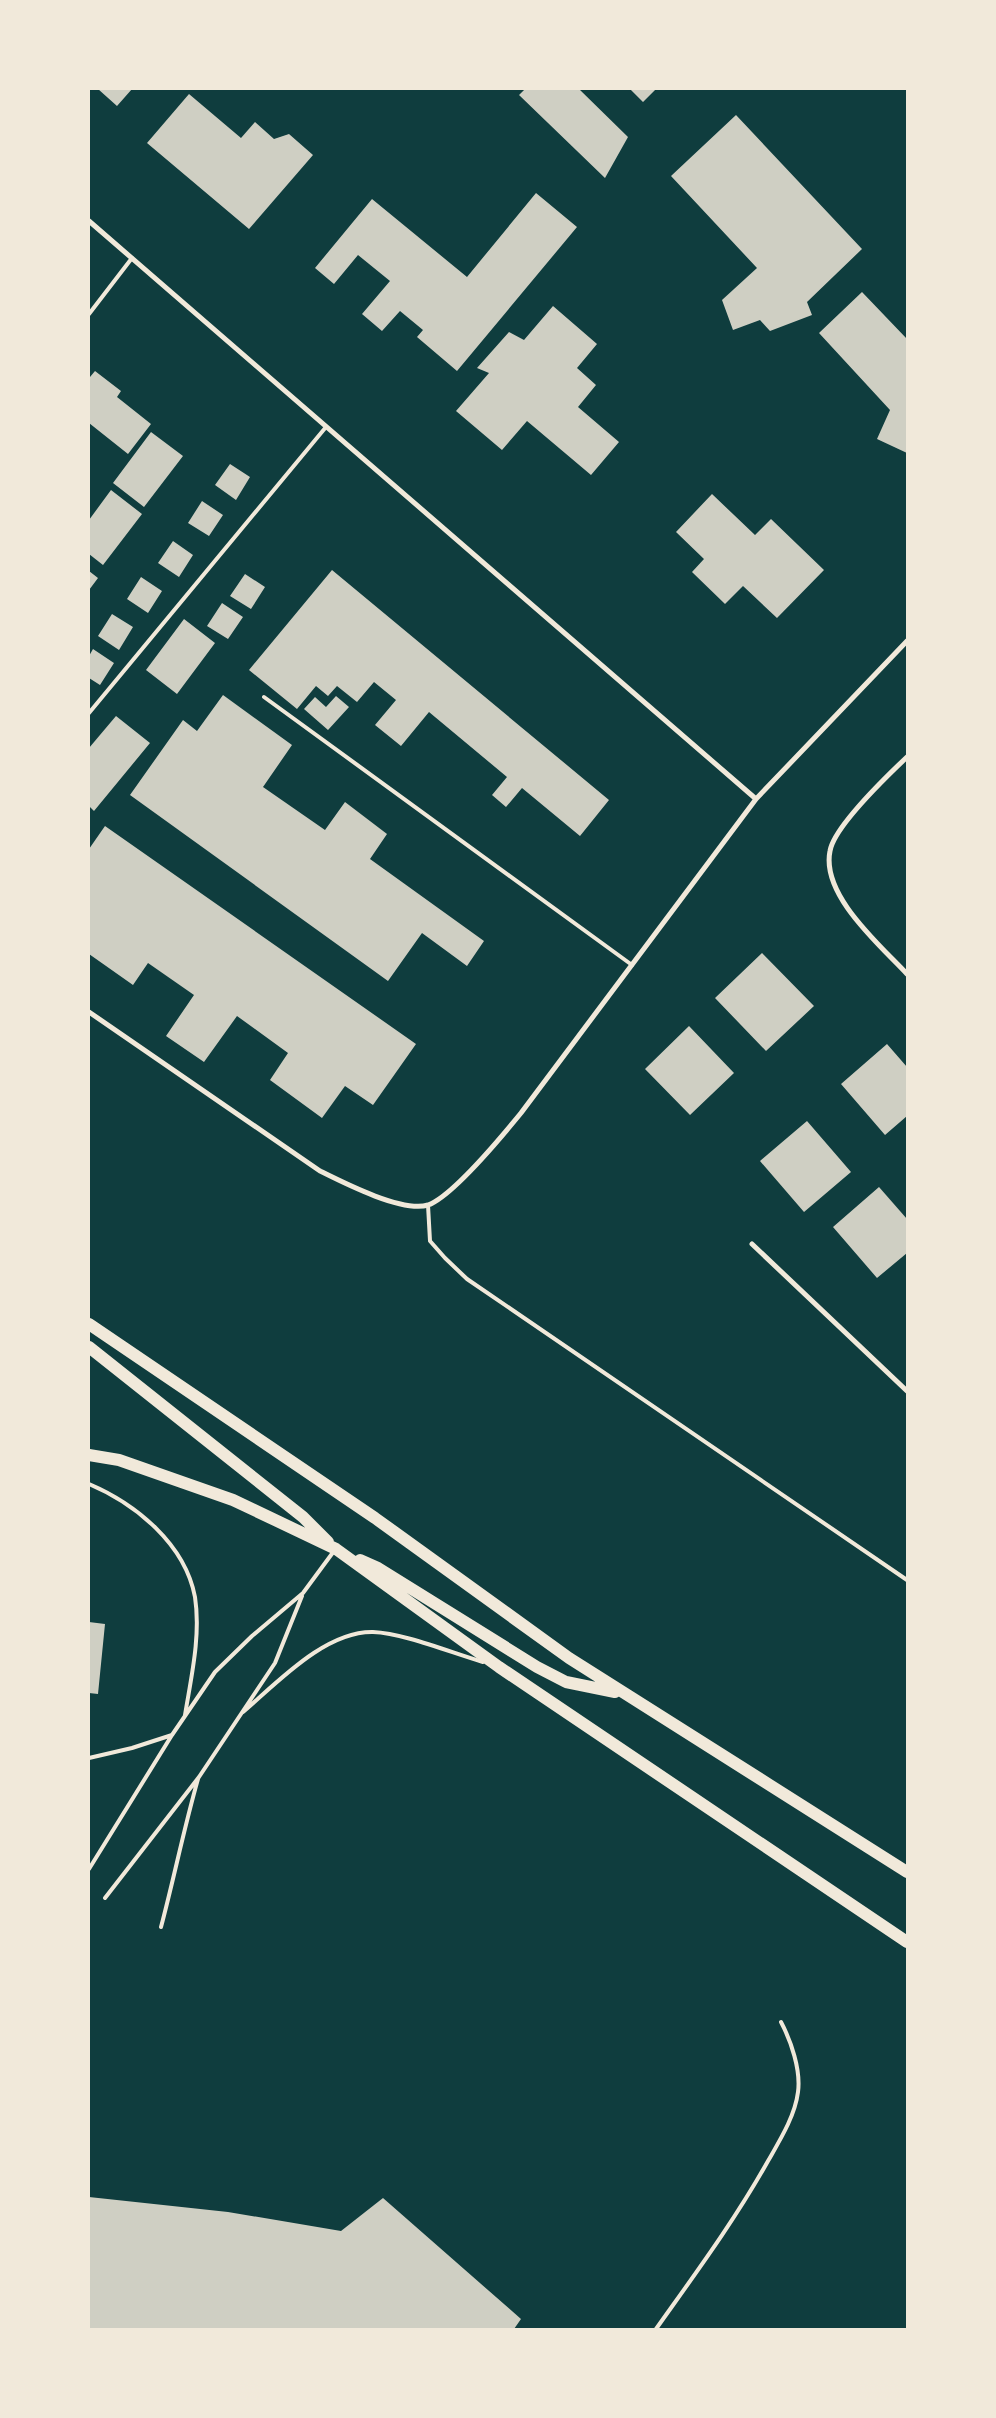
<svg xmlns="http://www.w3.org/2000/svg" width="996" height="2418" font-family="'Exo 2',sans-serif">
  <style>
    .building { fill: #cfcfc3 }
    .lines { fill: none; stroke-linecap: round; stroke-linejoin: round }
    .service { stroke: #f1e9da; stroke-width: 4 }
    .minor { stroke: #f1e9da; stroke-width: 5 }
    .primary { stroke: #f1e9da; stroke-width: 12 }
  </style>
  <rect width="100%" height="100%" fill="#0f3d3e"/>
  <path class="building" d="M98,89H132L117,106Z
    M525,89H579L628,137L605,178L519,95Z
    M630,89H656L643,102Z
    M189,94L241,138L255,122L274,139L289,134L313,155L249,229L147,143Z
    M736,115L862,249L807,302L812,315L770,331L760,320L733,330L722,300L757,268L671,176Z
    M536,193L577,227L457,371L417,337L423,330L400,311L382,331L362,314L390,281L358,255L334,284L315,268L372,199L467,277Z
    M862,292L907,339V453L877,439L890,410L819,333Z
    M553,306L597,344L577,368L596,385L578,407L619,442L591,475L527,421L502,450L456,411L489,373L477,368L509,332L524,340Z
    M95,371L121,391L117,397L151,424L128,454L89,423V376L90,377Z
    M151,432L183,456L144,507L113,483Z
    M230,464L250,477L236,500L215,485Z
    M111,490L142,514L103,565L89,554V520Z
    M712,494L755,535L771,519L824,570L777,618L743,586L725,604L692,572L704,559L676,532Z
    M202,501L223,515L209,536L188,523Z
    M173,541L193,555L179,577L158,563Z
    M332,570L609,800L580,836L522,788L506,807L492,795L507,777L429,712L401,746L375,725L396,700L374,682L357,702L337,686L328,696L316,686L297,709L249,670Z
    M89,571L98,578L89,590Z
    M245,574L265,587L251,609L230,596Z
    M141,577L162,591L148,613L127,599Z
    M222,603L243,617L228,639L207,626Z
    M112,614L133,627L119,650L98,636Z
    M184,619L215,643L177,694L146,670Z
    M93,649L114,663L100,685L89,678V656Z
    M223,695L292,745L263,787L325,830L345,802L387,834L370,859L484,941L467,966L422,933L388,981L130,795L183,720L197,731Z
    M336,696L349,707L328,730L304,709L315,697L326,707Z
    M116,716L150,743L94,811L89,806V748Z
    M105,826L416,1044L373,1105L345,1086L322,1118L270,1080L288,1053L237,1016L204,1062L166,1036L194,995L148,963L133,985L89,954V849Z
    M762,953L814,1006L766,1051L715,998Z
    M689,1026L734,1073L690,1115L645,1069Z
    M887,1044L907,1067V1116L885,1135L841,1084Z
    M807,1121L851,1172L804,1212L760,1161Z
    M879,1187L907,1219V1253L877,1278L833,1227Z
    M89,1622L105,1624L98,1694L89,1693Z
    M89,2197L228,2212L341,2231L383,2198L521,2319L514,2329H89Z"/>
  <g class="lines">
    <path class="service" d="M89,314L132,258
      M264,697L632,965
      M89,713L326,427
      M428,1205L430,1241L445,1258L467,1279L907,1580
      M89,1484C136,1504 185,1544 195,1597C201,1636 191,1678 185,1715
      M243,1712C277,1683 325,1631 373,1632C403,1633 452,1653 483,1662
      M89,1758L132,1748L172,1735
      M89,1869L172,1735L215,1672L252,1636L303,1593L334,1551
      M105,1898L199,1777L275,1663L302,1596
      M161,1927C174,1878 184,1828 198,1779
      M656,2329C695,2274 735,2220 768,2161C780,2140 795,2116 798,2092C801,2070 791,2041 781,2022"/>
    <path class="minor" d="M89,221L756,799
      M907,757C888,775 834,827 830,851C821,895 880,945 907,974
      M89,1012L320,1171C344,1183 403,1213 428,1205C453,1196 503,1135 521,1113L756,799L907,641
      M752,1244L907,1391"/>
    <path class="primary" d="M89,1324L375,1518L569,1658L907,1872
      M89,1347L303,1517L328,1542
      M89,1455L119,1460L233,1500L336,1549L499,1667L907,1942
      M360,1560L378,1568L537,1667L566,1682L615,1692"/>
  </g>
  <rect width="996" height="2418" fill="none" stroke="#f1e9da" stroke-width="180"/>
</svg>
